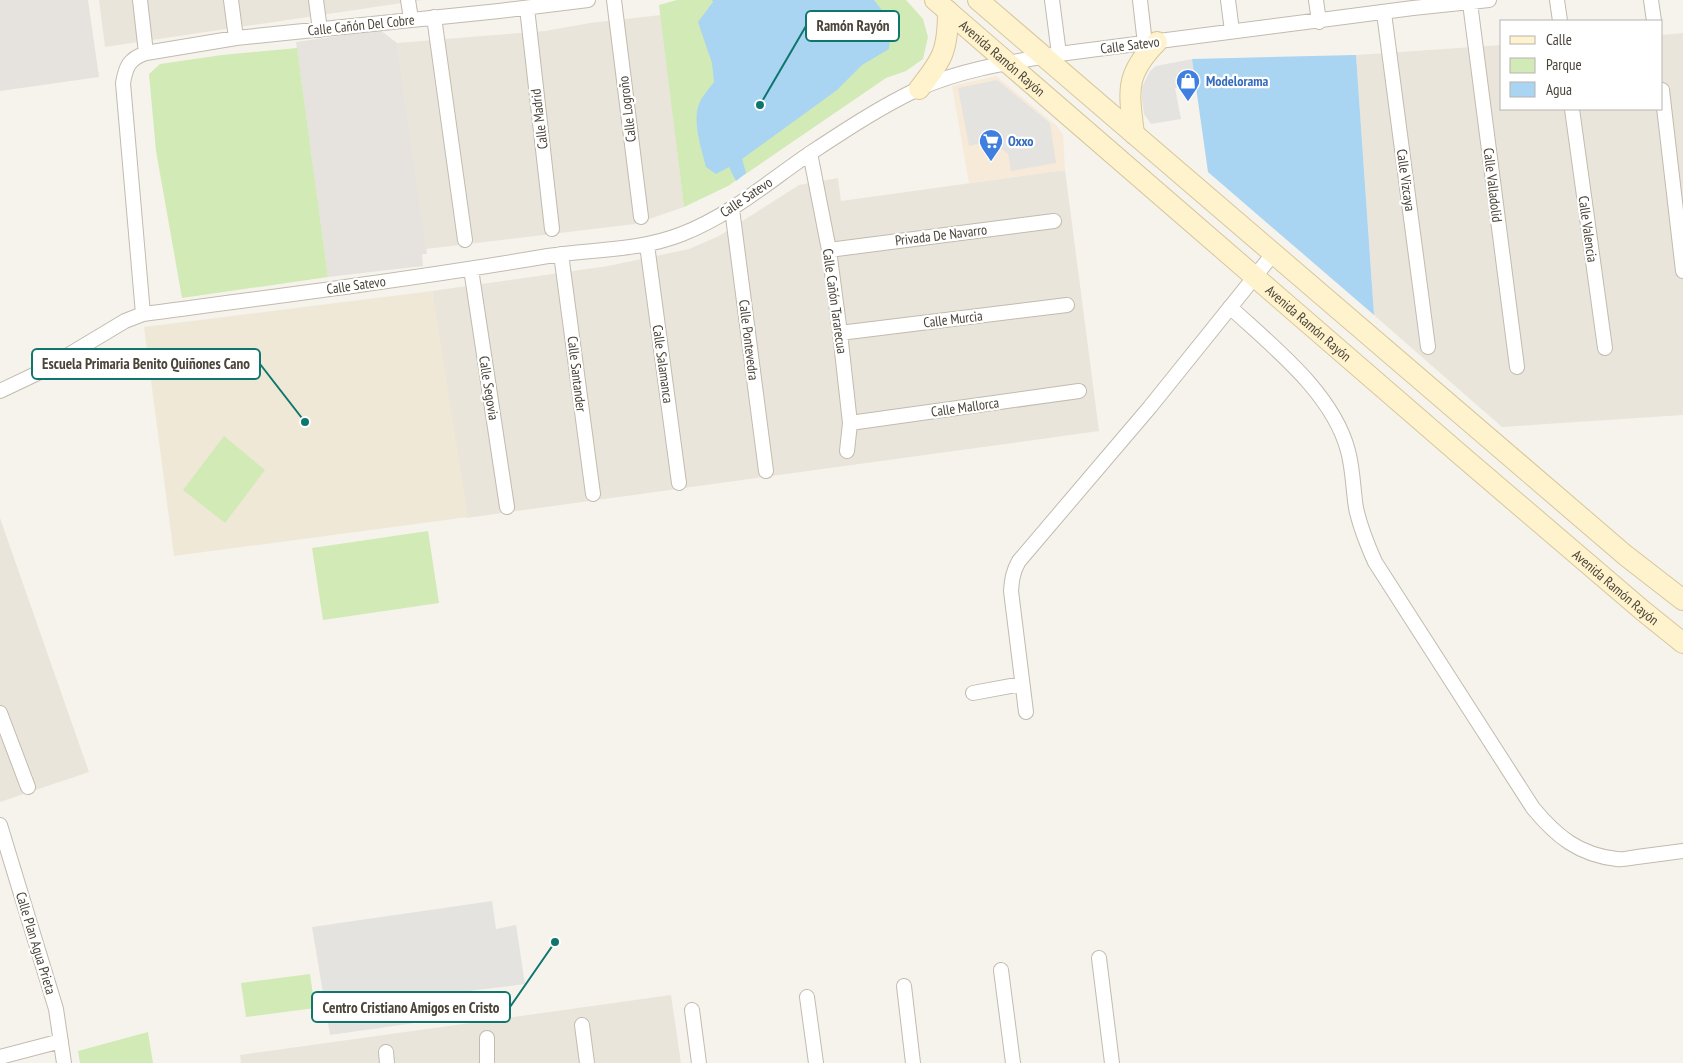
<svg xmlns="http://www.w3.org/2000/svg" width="1683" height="1063" font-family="'PT Sans Narrow',sans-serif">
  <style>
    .residential { fill: #eae5da }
    .commercial { fill: #f7ead8 }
    .industrial { fill: #e6e2dd }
    .education { fill: #efe8d6 }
    .green { fill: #d2eab5 }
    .parking { fill: #e5e3e0 }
    .water { fill: #a9d4f2 }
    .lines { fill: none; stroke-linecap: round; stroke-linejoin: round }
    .minor-casing { stroke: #c2bbae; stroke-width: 16 }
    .secondary-casing { stroke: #d6c79b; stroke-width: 22 }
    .minor { stroke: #fff; stroke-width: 14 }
    .secondary { stroke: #fff3cd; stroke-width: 20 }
    .labels { text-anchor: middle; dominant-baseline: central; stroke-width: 4.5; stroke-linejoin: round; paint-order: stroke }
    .street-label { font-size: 14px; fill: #4b4439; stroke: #fff }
    .shop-label { font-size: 14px; font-weight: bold; fill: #366cbe; stroke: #fff; text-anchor: start }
    .leader { fill: none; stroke: #0f766e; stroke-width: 2 }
    .callout-dot { fill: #0f766e; stroke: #fff; stroke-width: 2 }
    .callout { fill: #fff; stroke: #0f766e; stroke-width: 2 }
    .callout-label { font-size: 15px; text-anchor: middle; font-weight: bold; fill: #4b4439 }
  </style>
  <rect width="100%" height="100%" fill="#f6f3ec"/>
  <path class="residential" d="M99,0H422L105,47Z
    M661,15L684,207L635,224L426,249L397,43L545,31L590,23Z
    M1683,33V415L1502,427L1374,315L1356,55L1502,45V109H1662V35Z
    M1065,170L1099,431L466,518L432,291L608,266L689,249L719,236L799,185L838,178L841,201Z
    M0,518L89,772L0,802Z
    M671,995L681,1063H241L240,1055Z"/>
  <path class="commercial" d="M996,76L1057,126L1063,135L1065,170L969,183L952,86Z"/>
  <path class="industrial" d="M0,0H88L99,77L0,91Z
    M380,30L397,43L427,254H422L423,266L328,277L296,42Z"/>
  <path class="education" d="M432,291L468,517L174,556L144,327Z"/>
  <path class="green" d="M677,0H906L923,19L928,37L923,59L906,71L886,78L728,186L684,207L659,5Z
    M297,48L328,277L182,298L156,151L149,74L160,64L222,55Z
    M224,436L265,470L225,523L183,490Z
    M428,531L439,603L323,620L312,548Z
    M310,974L315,1008L246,1017L241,983Z
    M148,1032L153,1063H80L78,1051Z"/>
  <path class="parking" d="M1192,59L1196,85L1175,88L1181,119L1151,124L1144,114L1142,100V87L1150,71L1156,66Z
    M997,80L1050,123L1056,163L1011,171L1008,154L991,141L969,146L958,88Z
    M492,901L496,929L516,925L525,984L469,991L471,1015L330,1035L312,927Z"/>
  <path class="water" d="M712,0H874C889,19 892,25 889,49L862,65L837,90L742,159L746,173L736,181L729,167L716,174L706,167C701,147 690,117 702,98C706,92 710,87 714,82L712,63L698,22L713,2Z
    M1356,55L1374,315L1208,172L1192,59Z"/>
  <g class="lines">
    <g class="minor-casing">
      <path id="minor" d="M140,0L146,53
        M231,0L236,38
        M316,0L320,30
        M408,0L411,19
        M614,0L641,217
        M1052,0L1059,54
        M1140,0L1145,44
        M1228,0L1232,31
        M1316,0L1319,22
        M1557,0L1560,21
        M1651,0L1654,21
        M1470,3L1517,367
        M527,8L552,229
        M1384,13L1428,347
        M434,17L465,240
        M1662,90L1683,271
        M1572,109L1605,348
        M810,153L829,250L840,333L850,423L847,451
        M732,209L766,471
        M647,245L679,483
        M829,250L1054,221
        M561,254L593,494
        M471,269L507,507
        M1230,307C1272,346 1333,393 1348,451C1353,469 1353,489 1356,508C1360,527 1367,544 1375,562L1533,808C1556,836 1579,855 1617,859C1623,860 1630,858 1637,857C1652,855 1668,853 1683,851
        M143,314L123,83C126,66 129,59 146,53L236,38L499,11L588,0
        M840,333L1067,305
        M0,391L40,372L125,321L143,314C278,296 413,279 548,256C593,249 639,251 682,234C729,216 768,182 809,154C844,131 880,107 918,89C962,69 1012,62 1059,54L1413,8L1489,0
        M850,423L1079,391
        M973,693L1022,684
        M1026,712L1011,591C1012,579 1013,571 1019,561L1150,407L1273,254
        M0,713L28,787
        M0,825L56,1009L64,1063
        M1099,958L1112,1063
        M1001,970L1013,1063
        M904,986L913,1063
        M807,997L816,1063
        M692,1010L699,1063
        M582,1025L587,1063
        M487,1038V1063
        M386,1052L387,1063
        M0,1057L61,1041"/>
    </g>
    <g class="secondary-casing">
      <g id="secondary">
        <path id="s1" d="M935,0L1463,457L1642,610L1683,643"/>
        <path d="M978,0L1625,555L1683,600"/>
        <path d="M919,89C943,59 948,50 948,11"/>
        <path d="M1134,134C1129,92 1124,75 1157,42"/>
      </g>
    </g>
    <use href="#minor" class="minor"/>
    <use href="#secondary" class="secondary"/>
  </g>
  <defs>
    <g id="shop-pin" transform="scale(1.25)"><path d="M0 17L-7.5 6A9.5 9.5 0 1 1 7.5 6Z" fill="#3f7fe0" stroke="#fff"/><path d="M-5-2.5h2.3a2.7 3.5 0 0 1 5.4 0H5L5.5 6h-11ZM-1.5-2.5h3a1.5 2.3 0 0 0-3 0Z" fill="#fff"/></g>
    <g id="supermarket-pin" transform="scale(1.25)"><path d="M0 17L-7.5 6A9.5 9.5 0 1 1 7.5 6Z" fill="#3f7fe0" stroke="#fff"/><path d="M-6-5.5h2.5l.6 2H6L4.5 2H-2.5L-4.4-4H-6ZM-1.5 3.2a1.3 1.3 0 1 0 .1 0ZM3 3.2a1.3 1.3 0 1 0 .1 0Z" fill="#fff"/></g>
  </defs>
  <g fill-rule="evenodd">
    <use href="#shop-pin" x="1188" y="81"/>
    <use href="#supermarket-pin" x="991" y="141"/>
  </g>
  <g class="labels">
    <g class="street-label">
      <text transform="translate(361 25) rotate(-6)">Calle Cañón Del Cobre</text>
      <text transform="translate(1130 45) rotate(-7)">Calle Satevo</text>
      <text stroke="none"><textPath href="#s1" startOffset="89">Avenida Ramón Rayón</textPath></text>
      <text transform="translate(627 109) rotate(-97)">Calle Logroño</text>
      <text transform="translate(539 119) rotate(-97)">Calle Madrid</text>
      <text transform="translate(1406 180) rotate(82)">Calle Vizcaya</text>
      <text transform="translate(1493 185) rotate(83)">Calle Valladolid</text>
      <text transform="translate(746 197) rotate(-34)">Calle Satevo</text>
      <text transform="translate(1588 229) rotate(82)">Calle Valencia</text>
      <text transform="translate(941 235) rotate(-7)">Privada De Navarro</text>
      <text transform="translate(356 285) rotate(-8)">Calle Satevo</text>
      <text transform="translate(835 301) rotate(82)">Calle Cañón Tararecua</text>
      <text transform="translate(953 319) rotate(-7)">Calle Murcia</text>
      <text stroke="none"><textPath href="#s1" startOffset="494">Avenida Ramón Rayón</textPath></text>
      <text transform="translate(749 340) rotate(83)">Calle Pontevedra</text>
      <text transform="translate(663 364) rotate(82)">Calle Salamanca</text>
      <text transform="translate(577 374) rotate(83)">Calle Santander</text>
      <text transform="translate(489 388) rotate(81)">Calle Segovia</text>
      <text transform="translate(965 407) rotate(-8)">Calle Mallorca</text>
      <text stroke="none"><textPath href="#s1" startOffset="899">Avenida Ramón Rayón</textPath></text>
      <text transform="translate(36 943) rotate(73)">Calle Plan Agua Prieta</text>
    </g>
    <g class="shop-label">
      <text x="1206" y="81">Modelorama</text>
      <text x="1008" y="141">Oxxo</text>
    </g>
  </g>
  <path class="leader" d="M760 105L806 26M305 422L260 364M555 942L510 1007"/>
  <g class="callout-dot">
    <circle cx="760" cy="105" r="5"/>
    <circle cx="305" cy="422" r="5"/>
    <circle cx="555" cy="942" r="5"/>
  </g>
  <g class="callout">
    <rect x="806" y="11" width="93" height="30" rx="5"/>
    <rect x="32" y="349" width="228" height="30" rx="5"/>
    <rect x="312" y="992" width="198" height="30" rx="5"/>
  </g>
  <g class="callout-label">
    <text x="853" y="31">Ramón Rayón</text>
    <text x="146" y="369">Escuela Primaria Benito Quiñones Cano</text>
    <text x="411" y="1013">Centro Cristiano Amigos en Cristo</text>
  </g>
  <rect x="1500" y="20" width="162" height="90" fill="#ffffff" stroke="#b7b4b0"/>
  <rect x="1510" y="36" width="25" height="8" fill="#fff3cd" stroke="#b7b4b0"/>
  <text x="1546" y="45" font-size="15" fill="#4b4439">Calle</text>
  <rect x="1510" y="58" width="25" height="15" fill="#d2eab5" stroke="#b7b4b0"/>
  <text x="1546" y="70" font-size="15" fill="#4b4439">Parque</text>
  <rect x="1510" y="82" width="25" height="15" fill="#a9d4f2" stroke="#b7b4b0"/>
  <text x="1546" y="95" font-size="15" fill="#4b4439">Agua</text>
</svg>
